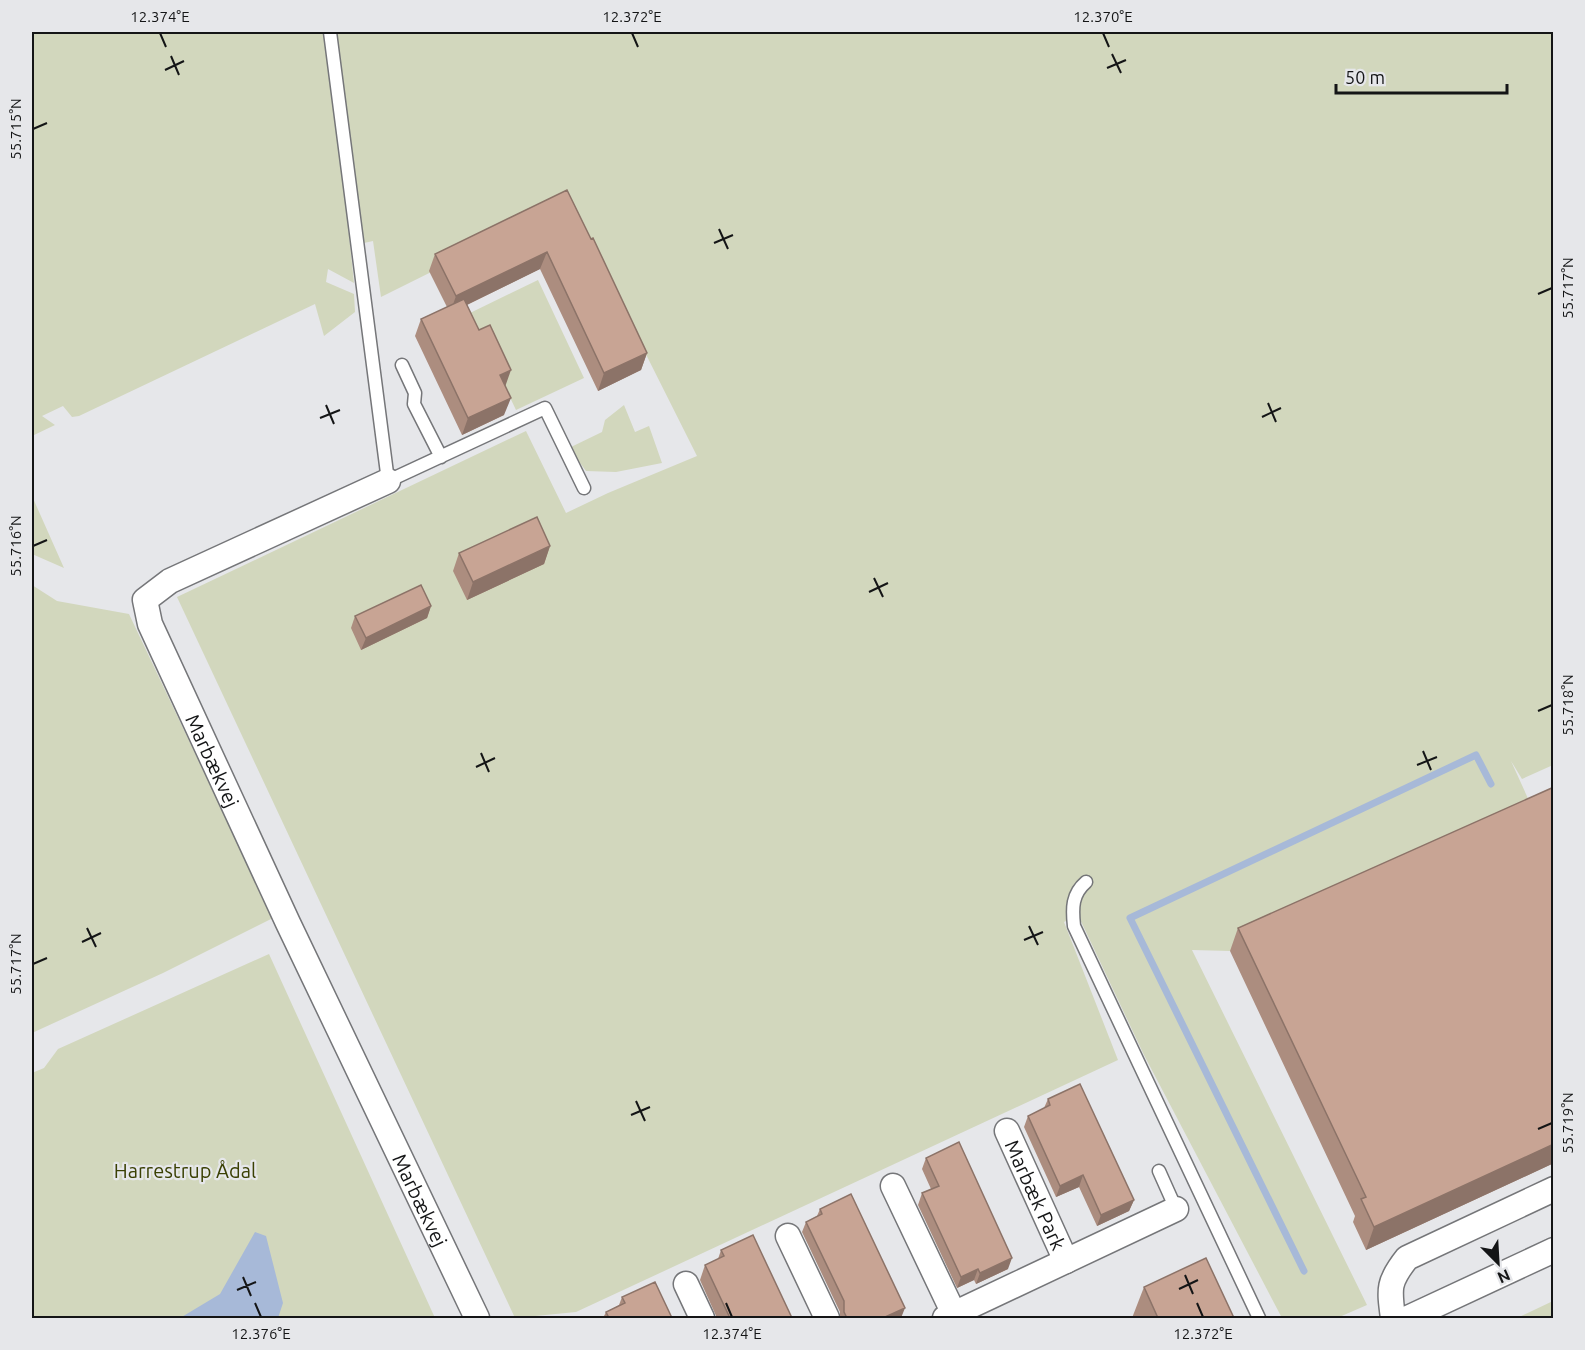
<svg xmlns="http://www.w3.org/2000/svg" width="1585" height="1350" font-family="Ubuntu,sans-serif">
  <style>
    .green { fill: #d2d7bd }
    .water { fill: #a7b9d8 }
    .lines { fill: none; stroke-linecap: round; stroke-linejoin: round }
    .stream { stroke: #a7b9d8; stroke-width: 7 }
    .service-casing { stroke: #757679; stroke-width: 15 }
    .minor-casing { stroke: #757679; stroke-width: 27 }
    .service { stroke: #fff; stroke-width: 12 }
    .minor { stroke: #fff; stroke-width: 24 }
    .wall { fill: #ac8d7f }
    .shaded-wall { fill: #8c7368 }
    .building { fill: #c8a494; stroke: #8c7368; stroke-width: 1.5 }
    .ticks { fill: none; stroke: #141516; stroke-width: 2 }
    .labels { text-anchor: middle; dominant-baseline: central; stroke-width: 4.5; stroke-linejoin: round; paint-order: stroke }
    .street-label { font-size: 20px; fill: #141516; stroke: #e6e7ea }
    .park-label { font-size: 20px; fill: #3a4003; stroke: #e6e7ea }
    .neatline { fill: none; stroke: #141516; stroke-width: 2 }
    .ticks-label { font-size: 15px; text-anchor: middle; fill: #141516 }
  </style>
  <rect width="100%" height="100%" fill="#e6e7ea"/>
  <path class="green" d="M32,32H1553V765L1522,779L1511,761L1535,814L1230,951L1192,950L1367,1305L1337,1318H1282L1144,1055L1078,915L1064,922L1118,1060L576,1312L515,1318L177,597L526,431L566,513L608,493L697,456L570,203L381,297L373,241L364,243L350,178L343,177L354,283L328,269L326,282L354,294L355,312L324,336L315,304L79,416L72,417L63,406L42,416L55,425L32,436Z
    M538,280L584,378L516,410L470,313Z
    M624,405L635,432L649,426L662,463L616,472L586,471L569,448L602,432L605,420Z
    M32,496L64,568L32,554Z
    M32,585L57,601L129,614L273,918L163,973L32,1033Z
    M269,954L435,1318H32V1073L44,1068L58,1049Z
    M1553,1301V1318H1517Z"/>
  <path class="water" d="M255,1232L266,1236L283,1303L278,1318H180L220,1294Z"/>
  <g class="lines">
    <path class="stream" d="M1304,1271L1130,918L1476,755L1491,784"/>
    <g class="service-casing">
      <path id="service" d="M330,32L388,481L545,408L584,488
        M402,365L415,393L414,404L441,457
        M1086,882C1072,894 1072,908 1074,926L1259,1318
        M1159,1171L1176,1209"/>
    </g>
    <g class="minor-casing">
      <g id="minor">
        <path id="s1" d="M388,481L170,581L145,600L150,624L288,923L477,1318"/>
        <path id="s2" d="M1007,1131L1066,1261"/>
        <path d="M893,1186L954,1314"/>
        <path d="M788,1236L827,1318"/>
        <path d="M686,1284L702,1318"/>
        <path d="M945,1318L1176,1209"/>
        <path d="M1393,1318C1389,1288 1388,1282 1407,1258L1554,1189"/>
        <path d="M1408,1318L1554,1250"/>
      </g>
    </g>
    <use href="#service" class="service"/>
    <use href="#minor" class="minor"/>
  </g>
  <path class="wall" d="M567,190L647,353L641,370L598,391L540,269L467,305L505,386L504,415L462,435L415,336L421,319L447,307L429,271L435,254Z
    M550,546L544,564L467,600L453,571L459,553Z
    M431,606L427,618L361,650L351,628L355,616Z
    M1554,787V1163L1366,1250L1353,1222L1355,1216L1230,951L1238,928Z
    M1048,1099L1134,1200L1129,1211L1097,1226L1079,1187L1056,1197L1024,1127L1028,1116L1044,1108Z
    M926,1158L1008,1269L976,1284L974,1280L957,1288L918,1205L922,1193L931,1189L922,1169Z
    M820,1209L901,1318H840V1312L802,1232L806,1222L817,1216Z
    M721,1250L792,1318H717L700,1280L705,1265L718,1259Z
    M1144,1287L1234,1318H1132Z
    M622,1297L672,1318H603L606,1312L619,1305Z"/>
  <path class="shaded-wall" d="M547,252L540,269L450,313L456,296Z
    M647,353L641,370L598,391L604,373Z
    M511,370L505,387L500,375Z
    M511,398L504,415L462,435L468,418Z
    M550,546L544,564L467,600L473,582Z
    M431,606L427,618L361,650L366,638Z
    M1554,1144V1163L1366,1250L1374,1227Z
    M1083,1175L1079,1187L1056,1197L1060,1186Z
    M1134,1200L1129,1211L1097,1226L1101,1215Z
    M1012,1258L1008,1269L976,1284L980,1273Z
    M978,1269L974,1280L957,1288L961,1277Z
    M905,1308L901,1318H883Z"/>
  <path class="building" d="M567,190L591,239L593,238L647,353L604,373L547,252L456,296L435,254Z
    M464,299L479,330L490,325L511,370L500,375L511,398L468,418L421,319Z
    M537,517L550,546L473,582L459,553Z
    M421,585L431,606L366,638L355,616Z
    M1554,787V1144L1374,1227L1361,1199L1366,1197L1238,928Z
    M1080,1084L1134,1200L1101,1215L1083,1175L1060,1186L1028,1116L1050,1105L1048,1099Z
    M959,1142L1012,1258L980,1273L978,1269L961,1277L922,1193L939,1186L926,1158Z
    M851,1194L905,1308L883,1318H847L844,1312V1301L806,1222L822,1214L820,1209Z
    M753,1235L792,1318H730L705,1265L724,1256L721,1250Z
    M1206,1258L1234,1318H1158L1144,1287Z
    M655,1282L672,1318H609L606,1312L625,1303L622,1297Z"/>
  <path class="ticks" d="M160,33L166,47M632,33L638,47M1103,33L1109,47M1112,54L1121,73M171,56L179,75M1107,68L1126,60M165,70L184,61M33,129L47,123M719,229L728,249M714,243L733,235M1538,294L1552,288M1268,403L1276,422M326,405L334,424M1262,417L1281,408M320,418L340,410M33,546L47,540M874,578L883,597M869,592L888,583M1538,711L1552,705M1423,751L1431,770M481,753L489,772M1417,765L1437,757M476,767L495,758M1029,926L1038,945M87,928L96,947M1024,940L1043,932M82,942L101,933M33,964L47,958M636,1101L645,1121M631,1115L650,1107M1538,1129L1552,1123M1185,1275L1193,1294M243,1277L251,1296M1179,1289L1198,1280M237,1290L256,1282M255,1303L261,1317M726,1303L732,1317M1197,1303L1203,1317"/>
  <g class="labels">
    <g class="street-label">
      <text stroke="none"><textPath href="#s1" startOffset="446">Marbækvej</textPath></text>
      <text stroke="none"><textPath href="#s2" startOffset="70">Marbæk Park</textPath></text>
      <text stroke="none"><textPath href="#s1" startOffset="932">Marbækvej</textPath></text>
    </g>
    <g class="park-label">
      <text x="185" y="1170">Harrestrup Ådal</text>
    </g>
  </g>
  <rect width="1585" height="1350" fill="none" stroke="#e6e7ea" stroke-width="66"/>
  <g transform="translate(1498 1263) rotate(156)" stroke="#e6e7ea" stroke-width="4.5" paint-order="stroke">
  <path d="M0-4.5L10 22L0 15L-10 22Z" fill="#141516"/>
  <text y="-9" font-size="16" font-weight="bold" text-anchor="middle" fill="#141516">N</text>
  </g>
  <path d="M1336 84v9h171v-9" fill="none" stroke="#141516" stroke-width="3"/>
  <text x="1345" y="84" font-size="18" fill="#141516" stroke="#e6e7ea" stroke-width="4.5" paint-order="stroke">50 m</text>
  <rect x="33" y="33" width="1519" height="1284" class="neatline"/>
  <g class="ticks-label">
    <text x="160" y="22">12.374°E</text>
    <text x="632" y="22">12.372°E</text>
    <text x="1103" y="22">12.370°E</text>
    <text transform="translate(16 129) rotate(-90)" y="5">55.715°N</text>
    <text transform="translate(1568 288) rotate(-90)" y="5">55.717°N</text>
    <text transform="translate(16 546) rotate(-90)" y="5">55.716°N</text>
    <text transform="translate(1568 705) rotate(-90)" y="5">55.718°N</text>
    <text transform="translate(16 964) rotate(-90)" y="5">55.717°N</text>
    <text transform="translate(1568 1123) rotate(-90)" y="5">55.719°N</text>
    <text x="261" y="1339">12.376°E</text>
    <text x="732" y="1339">12.374°E</text>
    <text x="1203" y="1339">12.372°E</text>
  </g>
</svg>
